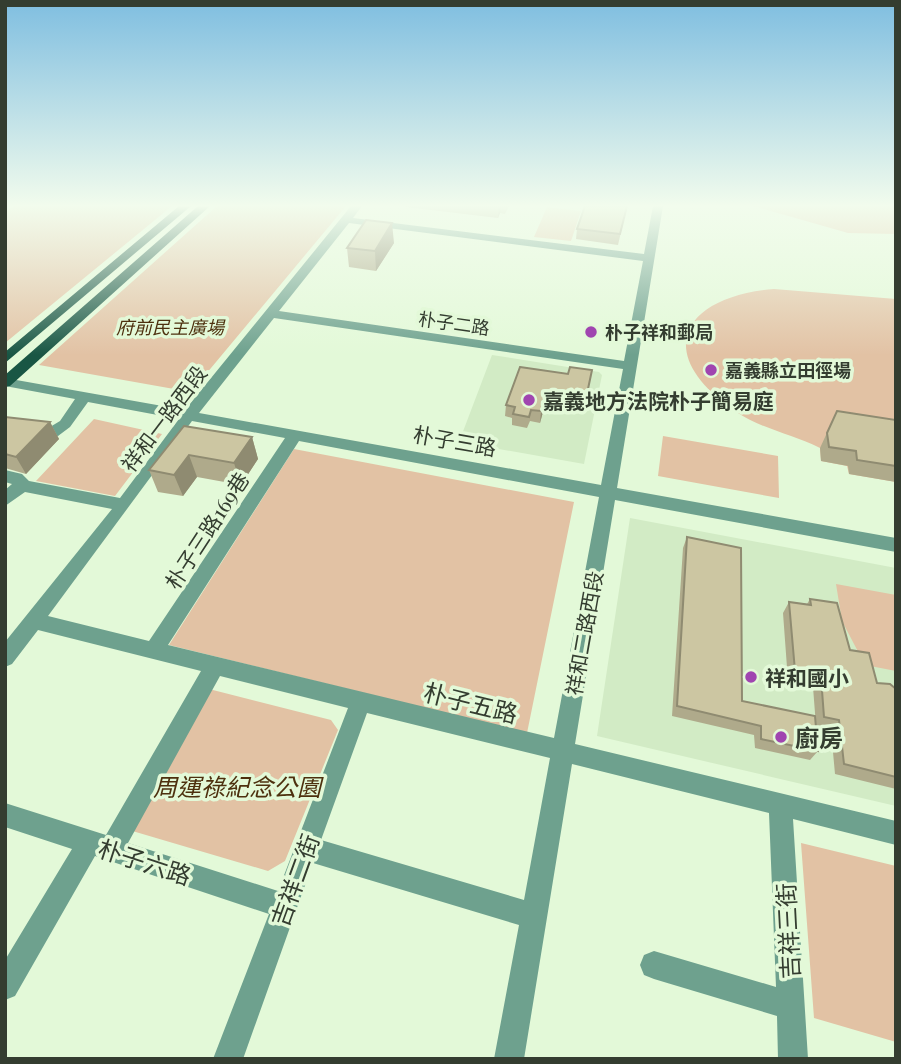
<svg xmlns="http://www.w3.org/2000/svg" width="901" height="1064" font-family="'Playfair Display','Noto Sans TC',serif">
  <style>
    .built { fill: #d2ebc5 }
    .green { fill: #e2c2a4 }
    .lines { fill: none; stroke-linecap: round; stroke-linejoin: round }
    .minor { fill: #6ea18e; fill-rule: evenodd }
    .major { fill: #195644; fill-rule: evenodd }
    .wall { fill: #afaa8b }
    .shaded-wall { fill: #8f8b71 }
    .building { fill: #ccc6a2; stroke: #8f8b71; stroke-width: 2 }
    .poi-dot { fill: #a045b0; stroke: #e3f9d8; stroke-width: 2.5 }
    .labels { text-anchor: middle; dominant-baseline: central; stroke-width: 7; stroke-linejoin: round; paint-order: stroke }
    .far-street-label { font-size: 18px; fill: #343d30; stroke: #e3f9d8 }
    .far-park-label { font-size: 18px; font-style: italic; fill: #4d300e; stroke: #e3f9d8 }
    .far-poi-label { font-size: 18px; font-weight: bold; fill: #343d30; stroke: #e3f9d8; text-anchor: start }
    .poi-label { font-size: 21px; font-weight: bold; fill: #343d30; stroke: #e3f9d8; text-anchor: start }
    .street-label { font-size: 21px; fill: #343d30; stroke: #e3f9d8 }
    .near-street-label { font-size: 24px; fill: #343d30; stroke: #e3f9d8 }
    .near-poi-label { font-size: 24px; font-weight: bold; fill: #343d30; stroke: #e3f9d8; text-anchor: start }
    .near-park-label { font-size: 24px; font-style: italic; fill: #4d300e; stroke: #e3f9d8 }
  </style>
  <rect width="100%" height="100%" fill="#e3f9d8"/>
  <path class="built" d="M492,355L599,372L602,375L584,464L459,442Z
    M630,518L896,568V806L597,736Z"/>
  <path class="green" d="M14,206H172L5,343V212Z
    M217,206H346L191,392L39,365Z
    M753,206H896V234L848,233Z
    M547,207L581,211L571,241L534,237Z
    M774,289L896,299V482L849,474L847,466L821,461L820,448C792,434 761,429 735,411C651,353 682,297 774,289Z
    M94,419L162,434L115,496L36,481Z
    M663,436L778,456L779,498L658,476Z
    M294,449L574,502L527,733L169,645Z
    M836,584L896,595V671L865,665L842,621Z
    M209,689L331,720L338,730L285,861L268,871L129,830Z
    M801,843L896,866V1042L814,1018Z"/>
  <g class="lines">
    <path class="minor" d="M351,206H362L353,218L644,254L653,206H663L617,488L896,538V552L615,500L575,744L896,821V845L793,819L808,1059H778L777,1016L654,979L644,975L640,965L644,955L654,951L776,987L769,813L572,764L524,1059H494L519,925L313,863L243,1059H213L269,914L95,856L15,996L5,1000V960L72,849L5,827V803L106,835L201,671L38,630L12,664L5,667V642L112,509L25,492L5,506V490L12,484L5,482V470L22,474L29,481L120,498L179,419L88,402L70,427L58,436L5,430V420L50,427L60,421L75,399L5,386V378L185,410ZM349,223L643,261L624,361L279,311ZM274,318L623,369L601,485L199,413ZM192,421L285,438L149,641L48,616ZM299,441L599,497L554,738L168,645ZM220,676L348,708L278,891L128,843ZM367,713L550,758L524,900L321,840Z"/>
    <path class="major" d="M179,206H191L5,363V352Z
      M198,206H210L10,386L5,387V375Z"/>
  </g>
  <path class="wall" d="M406,206H509L505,214L500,213L498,218L406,207Z
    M627,206L618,245L576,239L577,229Z
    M394,243L376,271L349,267L347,248Z
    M592,370L583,414L544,408L540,423L530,421L527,428L512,425V418L505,416L506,405L568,374Z
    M837,411L896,420V482L849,474L848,466L821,461L820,448Z
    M5,417L50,422L59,439L26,474L5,468Z
    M184,426L252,437L258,459L241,485L197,477L183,496L158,492L149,470Z
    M687,537L742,701L818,751L810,760L755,748L754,735L672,716L683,548Z
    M810,599L850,650L877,683L896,689V789L835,774L831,730L816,726L813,687L788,681L783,613L789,602L807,604Z"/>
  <path class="shaded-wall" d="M499,206H501L500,213L498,218Z
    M392,223L394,243L376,271L375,251Z
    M545,397L544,408L540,423L541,411Z
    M50,422L59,439L26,474L16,457Z
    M252,437L258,459L241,485L234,463Z
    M189,455L197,477L183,496L174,475Z"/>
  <path class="building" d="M585,206H627L620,234L577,229Z
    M366,220L392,223L375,251L347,248Z
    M520,367L568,374L570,367L592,370L585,403L545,397L541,411L531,410L529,417L513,414L515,407L506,405Z
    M837,411L896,420V466L857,460L856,451L829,447L827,433Z
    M5,417L50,422L16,457L5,454Z
    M184,426L252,437L234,463L189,455L174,475L149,470Z
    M687,537L741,548L742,701L815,716L818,751L761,739V726L677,706Z
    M810,599L837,603L850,650L869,653L877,683L890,684L896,689V777L844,764L839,720L824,717L821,677L795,671L789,602L811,605Z"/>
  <linearGradient id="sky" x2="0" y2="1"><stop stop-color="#7fbee0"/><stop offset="0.58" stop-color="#f2fced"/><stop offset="1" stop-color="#f2fced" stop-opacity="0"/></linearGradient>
  <rect width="901" height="355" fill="url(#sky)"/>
  <g class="poi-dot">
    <circle cx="591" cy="332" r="7"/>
    <circle cx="711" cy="370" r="7"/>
    <circle cx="529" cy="400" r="7"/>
    <circle cx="751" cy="677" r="7"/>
    <circle cx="781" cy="737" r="7"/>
  </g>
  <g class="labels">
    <g class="far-street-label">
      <text transform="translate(454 323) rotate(8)">朴子二路</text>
    </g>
    <g class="far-park-label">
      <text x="170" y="327">府前民主廣場</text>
    </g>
    <g class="far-poi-label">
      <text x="605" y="332">朴子祥和郵局</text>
      <text x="725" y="370">嘉義縣立田徑場</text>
    </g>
    <g class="poi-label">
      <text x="543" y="400">嘉義地方法院朴子簡易庭</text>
      <text x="765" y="677">祥和國小</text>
    </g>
    <g class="street-label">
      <text transform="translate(163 418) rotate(-53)">祥和一路西段</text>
      <text transform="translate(455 440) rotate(10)">朴子三路</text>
      <text transform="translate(206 530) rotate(-57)">朴子三路169巷</text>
      <text transform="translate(583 633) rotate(-80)">祥和二路西段</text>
    </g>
    <g class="near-street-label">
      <text transform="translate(471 702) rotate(14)">朴子五路</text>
      <text transform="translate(145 861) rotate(18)">朴子六路</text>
      <text transform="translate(294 880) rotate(-70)">吉祥二街</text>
      <text transform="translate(787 931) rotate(-93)">吉祥三街</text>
    </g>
    <g class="near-poi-label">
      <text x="795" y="737">廚房</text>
    </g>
    <g class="near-park-label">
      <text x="237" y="786">周運祿紀念公園</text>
    </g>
  </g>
  <rect width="901" height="1064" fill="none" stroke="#343d30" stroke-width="14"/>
</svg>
